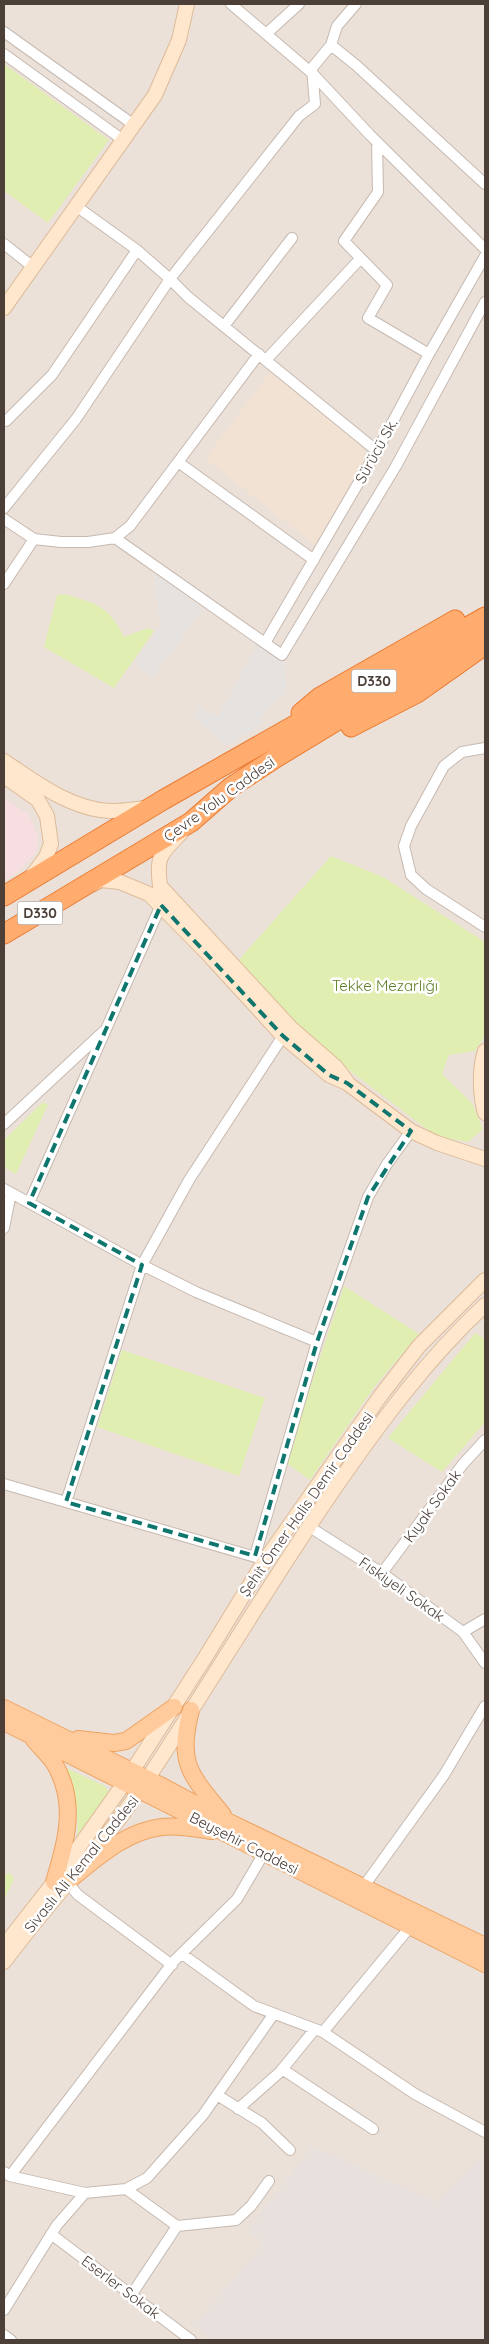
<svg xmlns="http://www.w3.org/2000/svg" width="489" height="2344" font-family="Quicksand,sans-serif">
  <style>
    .residential { fill: #ebe1d9 }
    .industrial { fill: #e7e0dc }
    .education { fill: #f1e2d4 }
    .medical { fill: #f7dee1 }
    .green { fill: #e1eeb1 }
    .parking { fill: #e5e2e0 }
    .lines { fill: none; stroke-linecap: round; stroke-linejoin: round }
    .street-casing { stroke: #c6b9b0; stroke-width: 12 }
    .secondary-casing { stroke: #ddbb9a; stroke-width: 16 }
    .primary-casing { stroke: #eea361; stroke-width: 18 }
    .highway-casing { stroke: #eb7a31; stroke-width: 21 }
    .street { stroke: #fff; stroke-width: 10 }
    .secondary { stroke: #ffe7cd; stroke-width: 14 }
    .primary { stroke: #ffcb9c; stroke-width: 16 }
    .highway { stroke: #ffac6e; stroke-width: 19 }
    .marked { fill: none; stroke: #0f766e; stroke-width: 4; stroke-dasharray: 10 6; stroke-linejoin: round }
    .labels { text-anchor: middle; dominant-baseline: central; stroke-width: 5; stroke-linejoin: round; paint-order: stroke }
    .shield { fill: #fff; stroke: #827974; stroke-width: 1 }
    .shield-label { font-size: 14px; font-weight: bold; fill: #4c3f38 }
    .street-label { font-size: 15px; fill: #4c3f38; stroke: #fff }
    .park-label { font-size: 15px; fill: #5c7f23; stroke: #fff }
  </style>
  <rect width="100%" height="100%" fill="#f7f1eb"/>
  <path class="residential" d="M4,4H485V2340H4Z"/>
  <path class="industrial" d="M312,2146L437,2202L485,2154V2340H213L188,2321L200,2318L264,2244L247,2231Z"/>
  <path class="education" d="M272,369L363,444L366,459L315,545L209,462L207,456Z"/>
  <path class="medical" d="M4,798L28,814L39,838L36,853L17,873L4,880Z"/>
  <path class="green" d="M4,64L109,140L48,223L4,191Z
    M64,594C97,604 108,605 124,637L148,628L154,631L114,688L44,647L57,595Z
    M331,856L383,877L485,942V1036L475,1051L449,1055L442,1074L472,1103L483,1129L468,1142L436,1136L312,1042L237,962Z
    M43,1102L48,1105L16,1174L4,1167V1140Z
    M344,1286L419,1334L375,1386L310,1480L285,1462Z
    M475,1333L485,1339V1422L442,1472L388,1438Z
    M122,1350L265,1398L239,1476L97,1427Z
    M66,1768L105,1786L112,1797L77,1840C79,1813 75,1793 64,1769Z
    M10,1873L14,1879L4,1900V1875Z"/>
  <path class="parking" d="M153,572L203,609L152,678L134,664L161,625Z
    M257,645L285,661L286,692L260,718L263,724L226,745L197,720L196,705L218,717Z"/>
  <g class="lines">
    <g class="street-casing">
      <path id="street" d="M231,4L313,74L370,135L485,249
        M4,32L134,125
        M267,33L299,4
        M331,45L357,66L485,184
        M4,54L123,140
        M377,142L378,192L344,241L387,285L368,318L429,354
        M76,206L137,250L170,279L299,116L315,104L312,68L331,45L337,26L356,4
        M4,244L33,267
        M224,326L292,238
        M266,360L360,259
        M6,421L52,375L137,250
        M178,462L314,560
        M4,508L76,419L170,279L188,297L377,451
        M4,519L34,539L61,542H88L115,538L130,526L259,354
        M115,538L282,655L396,466L485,302
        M4,584L34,539
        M265,643L377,451L429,354L485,256
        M485,748L462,752L444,766L411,826L404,846L411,875L426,889L485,927
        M4,1124L104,1031
        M4,1189L142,1265L196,1292L317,1342
        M29,1203L161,905
        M4,1228L11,1193
        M4,1484L259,1558
        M66,1502L142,1265L189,1180L283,1036
        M308,1526L382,1573L463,1632L485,1663
        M255,1556L317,1342L368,1197L387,1164L411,1131
        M382,1573L463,1464L485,1440
        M463,1632L485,1619
        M68,1883L78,1895L172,1965
        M364,1886L444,1775L485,1706
        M182,1954L254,2006L323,2032L415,2094L485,2132
        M323,2032L410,1927
        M282,2069L373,2129
        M217,2095L262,2123L290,2150
        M238,2109L280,2072L315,2029
        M4,2172L10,2176L174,1961L237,1899L264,1853
        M10,2176L85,2193L126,2189L147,2178L203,2115L273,2015
        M126,2189L177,2226
        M51,2234L191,2340
        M132,2294L177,2226L236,2220L251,2206L269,2181
        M4,2310L57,2225L85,2193
        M4,2335L11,2340"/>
    </g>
    <g class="secondary-casing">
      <path id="secondary" d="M4,308L155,95L179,40L187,4
        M4,761C35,782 72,810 111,811C123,811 135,809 146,808
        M4,776L38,800L47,816L51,844L46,857L31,877
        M181,833C161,854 156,855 160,886L291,1028L336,1067L347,1082
        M93,884L101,880L120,882L149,894L208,954L283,1036L329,1075L347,1083L411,1131L437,1143L485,1159
        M485,1051C479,1068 480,1096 485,1113
        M4,1946L54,1882L125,1782L203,1661L265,1560L381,1395L419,1346L485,1280
        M4,1962C50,1900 106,1843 148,1778C212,1681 271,1580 337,1485C382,1420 428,1358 485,1305"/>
    </g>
    <g class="primary-casing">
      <path id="primary" d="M4,1708L160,1785L227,1821L485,1946
        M191,1710C177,1764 190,1774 223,1815
        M4,1722L485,1964
        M78,1739L114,1743L126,1741L174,1707
        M34,1740C40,1747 49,1755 54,1763C78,1803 66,1841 54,1882
        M72,1878C99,1856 127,1831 162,1827C179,1825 196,1829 212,1831"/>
    </g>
    <g class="highway-casing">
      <path id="highway" d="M301,713L320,697L455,620
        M351,727L417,693L485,645
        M4,896L163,800L485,617
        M4,934L191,822L231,787L277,757L485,631"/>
    </g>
    <use href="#street" class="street"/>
    <use href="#secondary" class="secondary"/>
    <use href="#primary" class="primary"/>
    <use href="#highway" class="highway"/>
  </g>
  <path class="marked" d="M161,905L283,1036L329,1075L347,1083L411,1131L368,1197L317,1342L255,1556L66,1502L142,1265L29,1203Z"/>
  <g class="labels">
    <g class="shield">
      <rect x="351.5" y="669.5" width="45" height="23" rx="4"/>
      <rect x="17.5" y="901.5" width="45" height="23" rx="4"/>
    </g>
    <g class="shield-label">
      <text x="374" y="681">D330</text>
      <text x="40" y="913">D330</text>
    </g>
    <g class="street-label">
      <text transform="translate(376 451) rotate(-61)">Sürücü Sk.</text>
      <text transform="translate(219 799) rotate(-36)">Çevre Yolu Caddesi</text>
      <text transform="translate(306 1504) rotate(-55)">Şehit Ömer Halis Demir Caddesi</text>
      <text transform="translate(432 1506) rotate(-54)">Kıyak Sokak</text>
      <text transform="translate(402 1589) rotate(35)">Fıskiyeli Sokak</text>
      <text transform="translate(244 1843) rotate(27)">Beyşehir Caddesi</text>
      <text transform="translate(81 1864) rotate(-51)">Sivaslı Ali Kemal Caddesi</text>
      <text transform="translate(121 2287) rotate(37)">Eserler Sokak</text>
    </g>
    <g class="park-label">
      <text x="385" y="985">Tekke Mezarlığı</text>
    </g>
  </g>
  <rect width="489" height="2344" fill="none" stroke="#4c3f38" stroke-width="10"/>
</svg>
